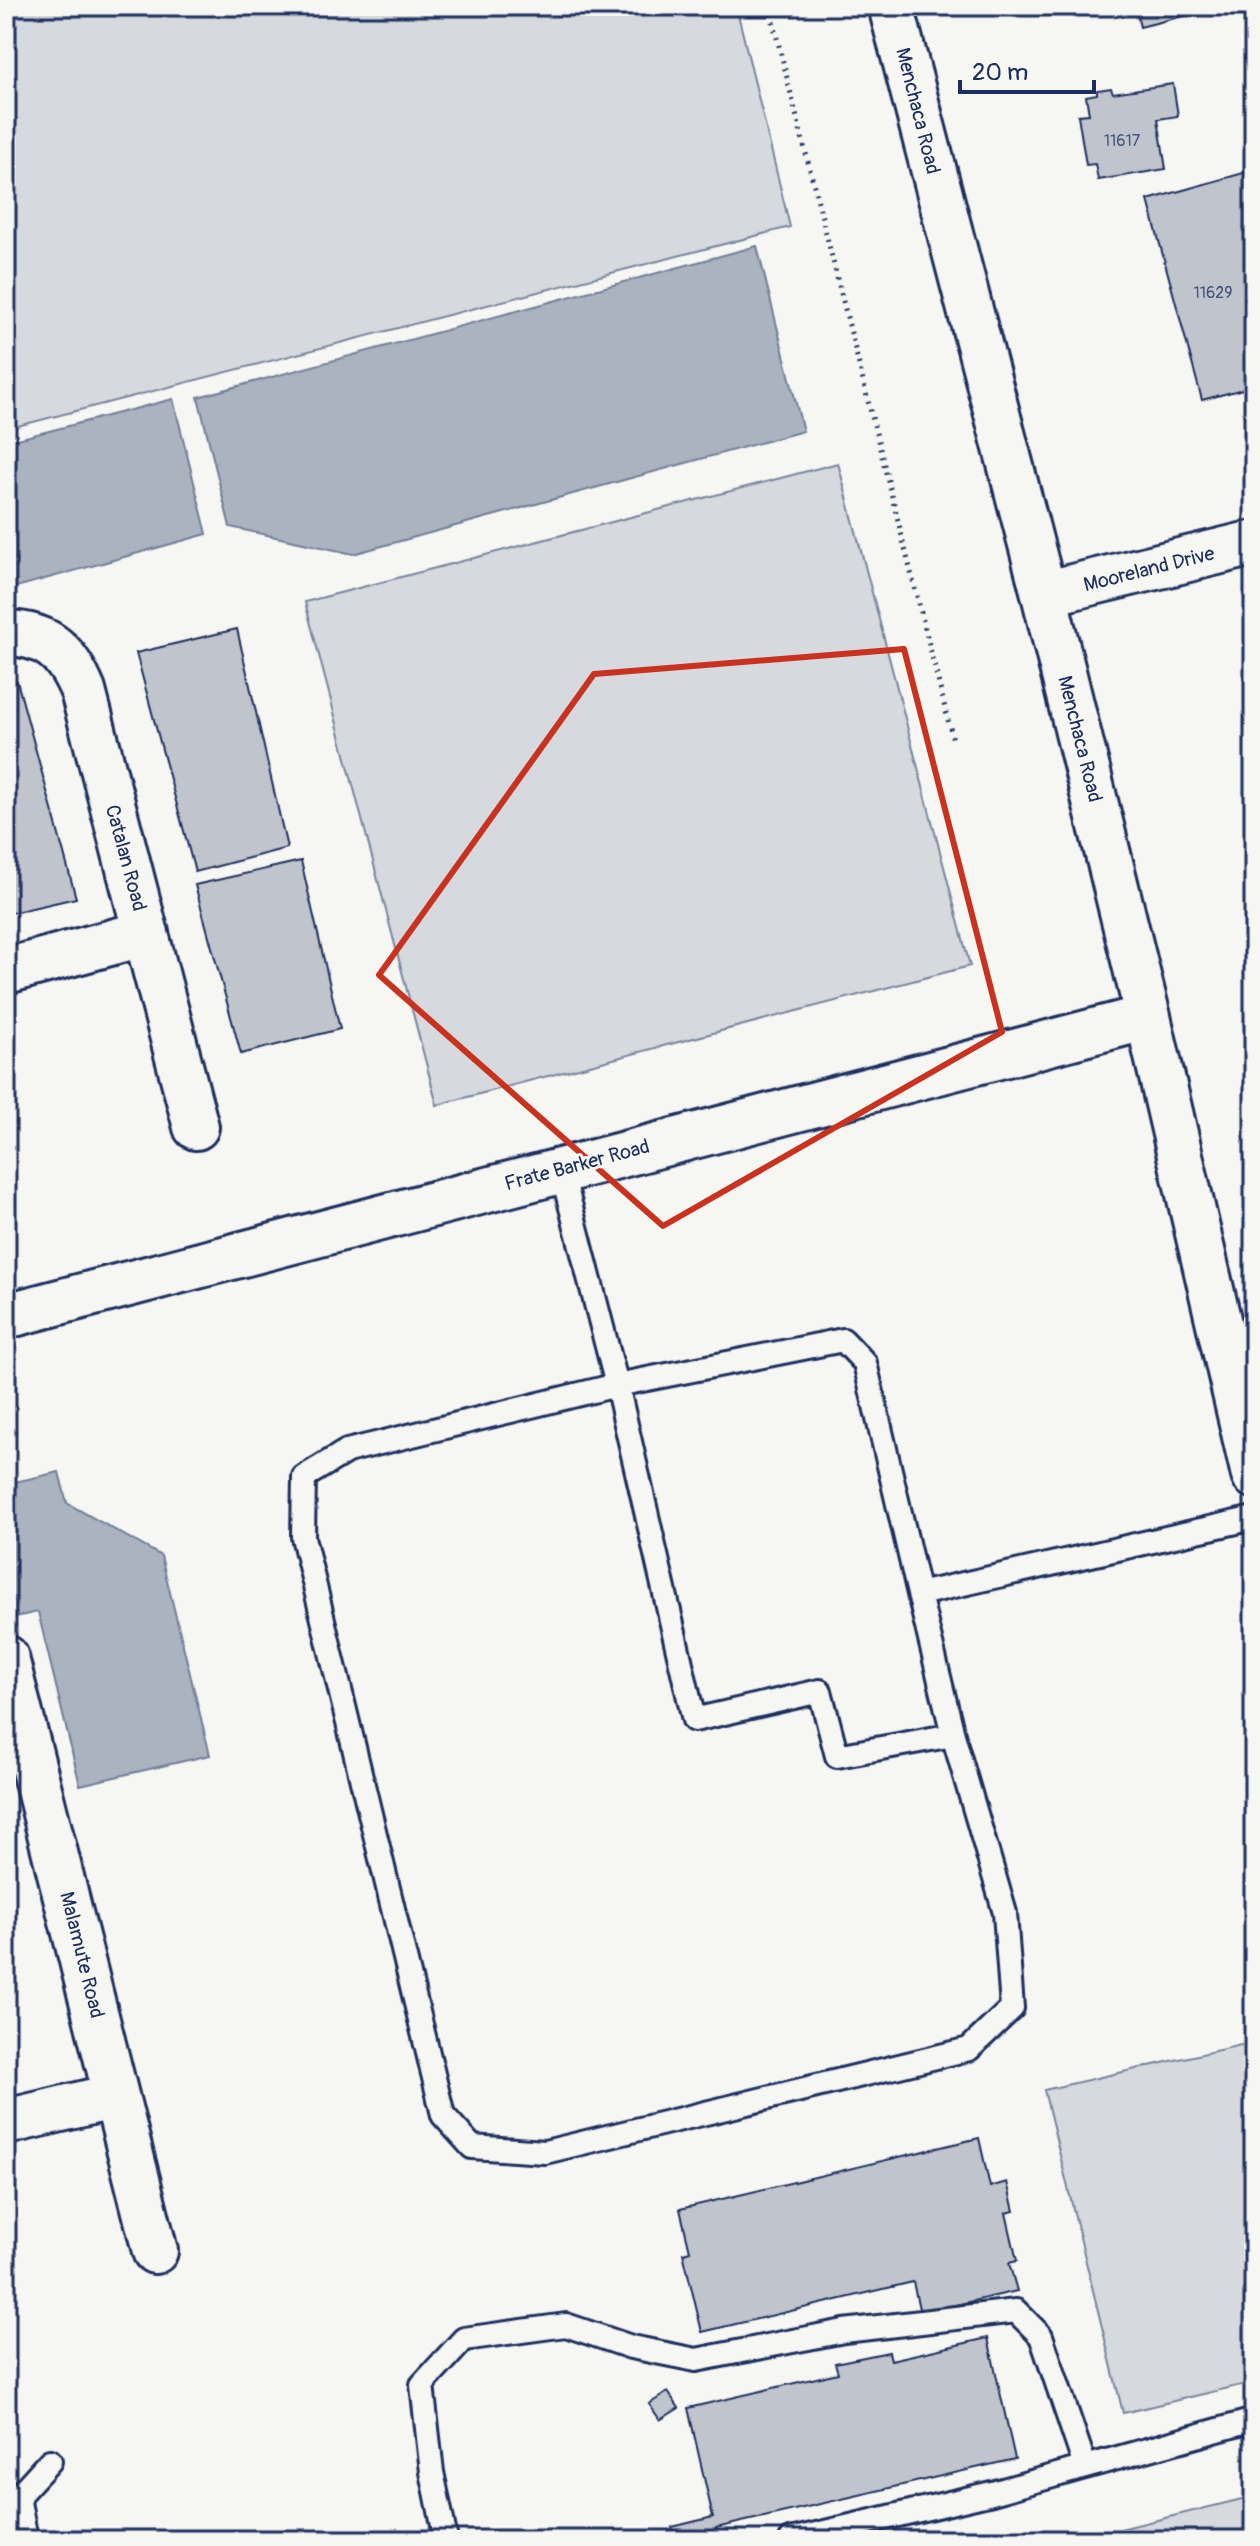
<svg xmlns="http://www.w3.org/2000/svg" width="1260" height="2546" font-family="Pangolin,sans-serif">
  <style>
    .green { fill: #d6d9dd; stroke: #78849e; stroke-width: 2 }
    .water { fill: #abb2c0; stroke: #717e99; stroke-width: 2 }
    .building { fill: #c0c4cd; stroke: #1b2f5e; stroke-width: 2 }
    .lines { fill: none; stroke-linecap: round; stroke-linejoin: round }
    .service-casing { stroke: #1b2f5e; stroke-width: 28 }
    .minor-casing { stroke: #1b2f5e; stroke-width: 50 }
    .tertiary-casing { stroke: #1b2f5e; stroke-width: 50 }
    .secondary-casing { stroke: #1b2f5e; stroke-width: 50 }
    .path { stroke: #1b2f5e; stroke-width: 5; stroke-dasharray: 2 6; stroke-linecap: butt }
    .service { stroke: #f6f6f2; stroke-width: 22 }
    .minor { stroke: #f6f6f2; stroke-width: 44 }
    .tertiary { stroke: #f6f6f2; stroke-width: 44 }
    .secondary { stroke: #f6f6f2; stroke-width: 44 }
    .marked { fill: none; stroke: #c8321e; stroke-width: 6; stroke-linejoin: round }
    .labels { text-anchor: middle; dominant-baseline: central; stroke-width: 6; stroke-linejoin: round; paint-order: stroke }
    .number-label { font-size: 16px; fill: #44547a }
    .street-label { font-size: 20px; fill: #1b2f5e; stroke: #f6f6f2 }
  </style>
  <rect width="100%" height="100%" fill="#f6f6f2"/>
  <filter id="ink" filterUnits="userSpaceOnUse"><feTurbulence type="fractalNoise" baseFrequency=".0125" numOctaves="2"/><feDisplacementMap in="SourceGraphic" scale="16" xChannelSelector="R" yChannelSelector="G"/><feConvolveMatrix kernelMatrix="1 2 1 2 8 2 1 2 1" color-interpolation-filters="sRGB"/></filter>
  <g filter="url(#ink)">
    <path class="green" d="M6,6H736L790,227L6,429Z
      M838,463L970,966L437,1105L305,602Z
      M1254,2042V2382L1123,2413L1044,2090Z
      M1254,2496V2540H1076Z"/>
    <path class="water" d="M757,246L803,431L353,554L230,527L198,397Z
      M173,399L207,534L9,589L6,442Z
      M59,1472L67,1503L161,1556L210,1755L80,1785L38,1612L6,1619V1484Z"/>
    <path class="building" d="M1135,6H1223L1140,27Z
      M1173,84L1178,116L1158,119L1166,169L1098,180L1095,164L1086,165L1078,115L1089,114L1086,96L1097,94V90L1111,88L1113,93Z
      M1254,170V386L1202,400L1148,200Z
      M237,629L287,848L195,872L136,653Z
      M17,681L76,898L6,914V684Z
      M301,861L340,1029L241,1054L195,885Z
      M979,2138L990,2187L1007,2182L1014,2211L1006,2213L1017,2261L1009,2263L1017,2291L920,2313L913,2282L702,2332L683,2253L690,2251L680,2209Z
      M988,2338L1015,2459L716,2528L718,2537L675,2540L672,2527L713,2517L688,2408L838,2373L835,2363L889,2352L891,2360Z
      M668,2392L679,2408L660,2420L649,2404Z"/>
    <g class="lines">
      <g class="service-casing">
        <path id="service" d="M561,1169L617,1385L843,1340L865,1363L919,1594L1254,1518
          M919,1594L953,1735L1005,1913L1012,2008L969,2049L545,2152L472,2147L443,2115L303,1537L304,1477L347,1451L617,1385L694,1720L820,1691L837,1756L953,1735
          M26,2540L18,2496L50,2461
          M446,2540L432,2472L422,2385L464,2339L566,2325L631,2347L696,2360L844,2331L1016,2311L1041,2336L1085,2466
          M791,2540L992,2493L1254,2420"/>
      </g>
      <g class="minor-casing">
        <path id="minor" d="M1044,594L1254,543
          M6,633C49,634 67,653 83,691L196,1127
          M6,971L146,933
          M6,1658L155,2251
          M6,2122L116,2096"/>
      </g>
      <g class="tertiary-casing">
        <path id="tertiary" d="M6,1316L1148,1017"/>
      </g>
      <g class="secondary-casing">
        <path id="secondary" d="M891,6L1044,594L1148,1017L1254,1475"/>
      </g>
      <path class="path" d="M769,6L953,740"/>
      <use href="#service" class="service"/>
      <use href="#minor" class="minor"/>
      <use href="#tertiary" class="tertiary"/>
      <use href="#secondary" class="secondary"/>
    </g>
  </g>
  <path class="marked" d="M904,649L1002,1032L663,1226L379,975L594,674Z"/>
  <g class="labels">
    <g class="number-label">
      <text x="1122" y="141">11617</text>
      <text x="1213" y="293">11629</text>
    </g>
    <g class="street-label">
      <text transform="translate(918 111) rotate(76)">Menchaca Road</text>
      <text transform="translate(1149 569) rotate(-14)">Mooreland Drive</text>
      <text transform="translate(1080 739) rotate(76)">Menchaca Road</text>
      <text transform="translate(126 858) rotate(75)">Catalan Road</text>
      <text transform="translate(577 1165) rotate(-15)">Frate Barker Road</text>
      <text transform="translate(82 1955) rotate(76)">Malamute Road</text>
    </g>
  </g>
  <rect width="1260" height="2546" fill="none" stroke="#f6f6f2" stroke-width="32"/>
  <rect x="16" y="16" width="1228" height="2514" fill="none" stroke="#1b2f5e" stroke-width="3" filter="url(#ink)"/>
  <path d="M960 80v12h134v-12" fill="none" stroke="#1b2f5e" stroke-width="4"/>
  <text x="972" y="80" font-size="24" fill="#1b2f5e" stroke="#f6f6f2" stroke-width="6" paint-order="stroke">20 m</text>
</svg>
